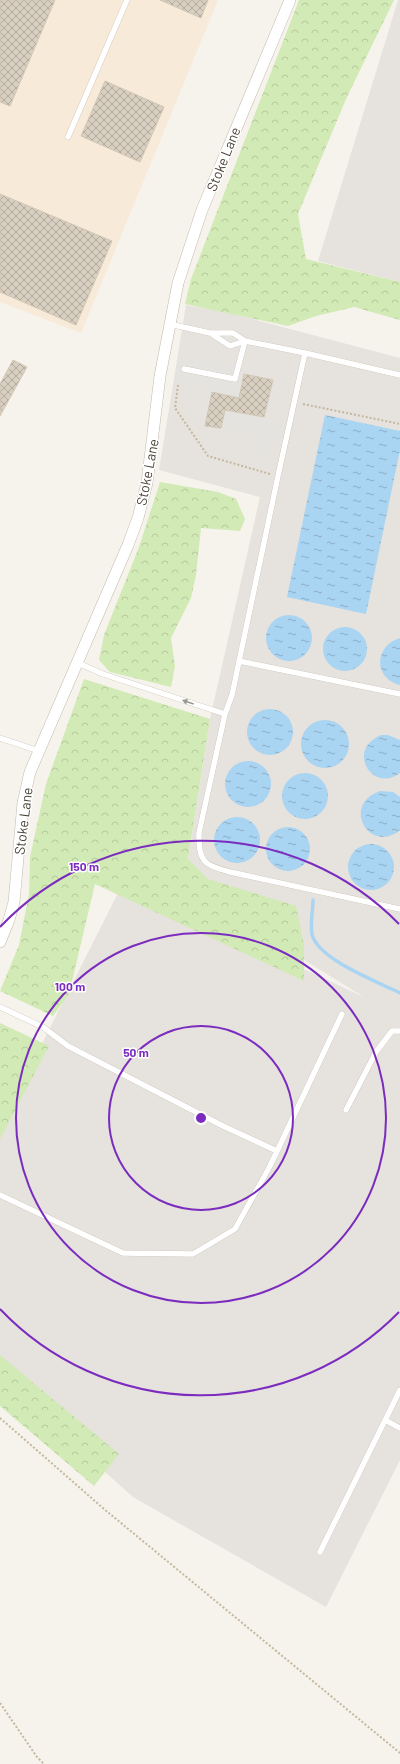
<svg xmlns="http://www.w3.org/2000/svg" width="400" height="1764" font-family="Barlow,sans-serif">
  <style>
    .commercial { fill: #f7ead8 }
    .industrial { fill: #e6e2dd }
    .forest { fill: url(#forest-crowns) }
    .parking { fill: #e5e3e0 }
    .water { fill: url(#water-ripples) }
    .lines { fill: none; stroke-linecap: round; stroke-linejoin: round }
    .stream { stroke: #a9d4f2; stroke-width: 3.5 }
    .building { fill: url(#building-cross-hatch); stroke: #d3c7b4 }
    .service-casing { stroke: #c2bbae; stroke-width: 6 }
    .minor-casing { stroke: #c2bbae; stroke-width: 12 }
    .path { stroke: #c4b79f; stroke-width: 2; stroke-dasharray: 2 2; stroke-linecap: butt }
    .service { stroke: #fff; stroke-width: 5.5 }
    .minor { stroke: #fff; stroke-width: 11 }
    .oneway { fill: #9c9892 }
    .ring { fill: none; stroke: #7b2cbf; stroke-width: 2 }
    .labels { text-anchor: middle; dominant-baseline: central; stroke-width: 3; stroke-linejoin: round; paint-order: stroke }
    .street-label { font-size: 14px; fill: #4b4439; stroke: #fff }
    .centre { fill: #7b2cbf; stroke: #fff; stroke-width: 2 }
    .ring-label { font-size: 12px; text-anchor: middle; font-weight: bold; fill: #7b2cbf; stroke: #fff; stroke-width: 3; stroke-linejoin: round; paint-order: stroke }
  </style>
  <defs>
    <pattern id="forest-crowns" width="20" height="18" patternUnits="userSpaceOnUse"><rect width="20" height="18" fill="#d2eab5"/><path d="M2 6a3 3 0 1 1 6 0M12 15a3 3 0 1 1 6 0" fill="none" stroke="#b6ca9c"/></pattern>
    <pattern id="water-ripples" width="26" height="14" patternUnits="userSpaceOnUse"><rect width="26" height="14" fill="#a9d4f2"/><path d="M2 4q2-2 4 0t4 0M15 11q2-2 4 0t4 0" fill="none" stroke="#8caec5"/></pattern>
    <pattern id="building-cross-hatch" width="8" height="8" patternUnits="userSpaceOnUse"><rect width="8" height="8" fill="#d8cfc1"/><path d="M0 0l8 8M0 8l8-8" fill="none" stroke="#b1aa9e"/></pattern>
  </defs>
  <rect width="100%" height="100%" fill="#f6f3ec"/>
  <path class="commercial" d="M0,0H218L81,333L0,302Z"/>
  <path class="industrial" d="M398,0H400V282L318,261Z
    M186,305L226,312L400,358V1460L326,1607L133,1497L0,1378V1127L122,885L364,997L184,886L210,719L260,497L159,470Z"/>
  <path class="forest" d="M299,0H394L346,99L298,214L306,259L400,282V320L354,307L316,316L288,326L185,304L191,279Z
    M160,482L218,492L236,499L245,519L240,531L201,528L196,575L191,598L171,638L175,666L171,687L110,672L99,660L104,635L139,547Z
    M84,679L210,719L188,859L208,879L296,906L304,945V981L95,884L69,994L53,1016L0,991L19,945L29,894L30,857L46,784Z
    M0,1023L49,1046L0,1139Z
    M0,1355L119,1454L94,1486L0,1406Z"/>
  <path class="parking" d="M181,353L245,369L236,412L282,420L277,440L272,437L265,468L247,462L253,434L221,428L228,396L178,385L174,381Z"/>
  <path class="water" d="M325,415L400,431V450L366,614L287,597Z
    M266 638a23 23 0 1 1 46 0a23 23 0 1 1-46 0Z
    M323 649a22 22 0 1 1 44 0a22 22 0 1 1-44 0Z
    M400,638V685C373,678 374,646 400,638Z
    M247 732a23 23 0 1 1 46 0a23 23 0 1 1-46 0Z
    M301 744a24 24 0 1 1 48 0a24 24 0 1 1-48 0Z
    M381,735H388L400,740V773C373,794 345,750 381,735Z
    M225 784a23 23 0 1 1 46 0a23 23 0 1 1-46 0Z
    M282 796a23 23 0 1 1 46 0a23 23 0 1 1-46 0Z
    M380,791L393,792L400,797V830C370,855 340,805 380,791Z
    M214 840a23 23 0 1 1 46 0a23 23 0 1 1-46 0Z
    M266 849a22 22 0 1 1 44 0a22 22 0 1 1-44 0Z
    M348 867a23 23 0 1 1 46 0a23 23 0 1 1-46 0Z"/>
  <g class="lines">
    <path class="stream" d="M313,900C313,910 310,924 312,934C317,959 378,982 400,993"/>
  </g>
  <path class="building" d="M0,0H55L10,106L0,102Z
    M160,0H208L201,18Z
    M105,81L164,107L140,162L81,136Z
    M0,194L112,241L76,325L0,292Z
    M13,360L27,367L0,416V384Z
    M244,374L273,380L264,417L225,410L221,428L205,426L212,392L239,398Z"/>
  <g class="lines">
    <g class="service-casing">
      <path id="service" d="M68,137L127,0
        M169,324L210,333H233L245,341L305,353L400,375
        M210,333L230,346L245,341
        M305,353L278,476L232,695L225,714L199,833C198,862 204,865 230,872L400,909
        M184,369L235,379L245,341
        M239,661L400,694
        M78,663L103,674L225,714
        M0,738L39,751
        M0,1007L43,1027L68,1046L223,1126L277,1151
        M346,1110L376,1052L392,1031H400
        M0,1195L123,1253L193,1254L235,1229L270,1166L342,1014
        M385,1420L400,1428
        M320,1552L400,1390"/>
    </g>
    <g class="minor-casing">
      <path id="minor" d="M0,942L9,920L14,902L23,803L30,772L128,545L138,518L147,483L160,376L178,283L202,210L290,0"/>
    </g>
    <path class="path" d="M178,385L175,408L208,456L270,474
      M303,404L400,424
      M0,1418L104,1509L400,1753
      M0,1703L37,1757L44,1764"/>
    <use href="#service" class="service"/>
    <use href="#minor" class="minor"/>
  </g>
  <defs><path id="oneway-solid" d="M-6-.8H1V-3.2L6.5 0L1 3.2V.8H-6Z"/></defs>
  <use class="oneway" href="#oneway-solid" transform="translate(188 702) rotate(-161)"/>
  <g class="ring">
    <circle cx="201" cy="1118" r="92"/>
    <circle cx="201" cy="1118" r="185"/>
    <path d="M399 1312A277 277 0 0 1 0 1309M0 927A277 277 0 0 1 399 924"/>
  </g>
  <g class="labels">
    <g class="street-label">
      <text transform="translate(223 159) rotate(-68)">Stoke Lane</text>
      <text transform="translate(147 472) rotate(-79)">Stoke Lane</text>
      <text transform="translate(23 821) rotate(-83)">Stoke Lane</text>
    </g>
  </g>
  <circle cx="201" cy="1118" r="6" class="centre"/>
  <g class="ring-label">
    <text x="84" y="871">150 m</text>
    <text x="70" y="991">100 m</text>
    <text x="136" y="1057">50 m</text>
  </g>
</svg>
